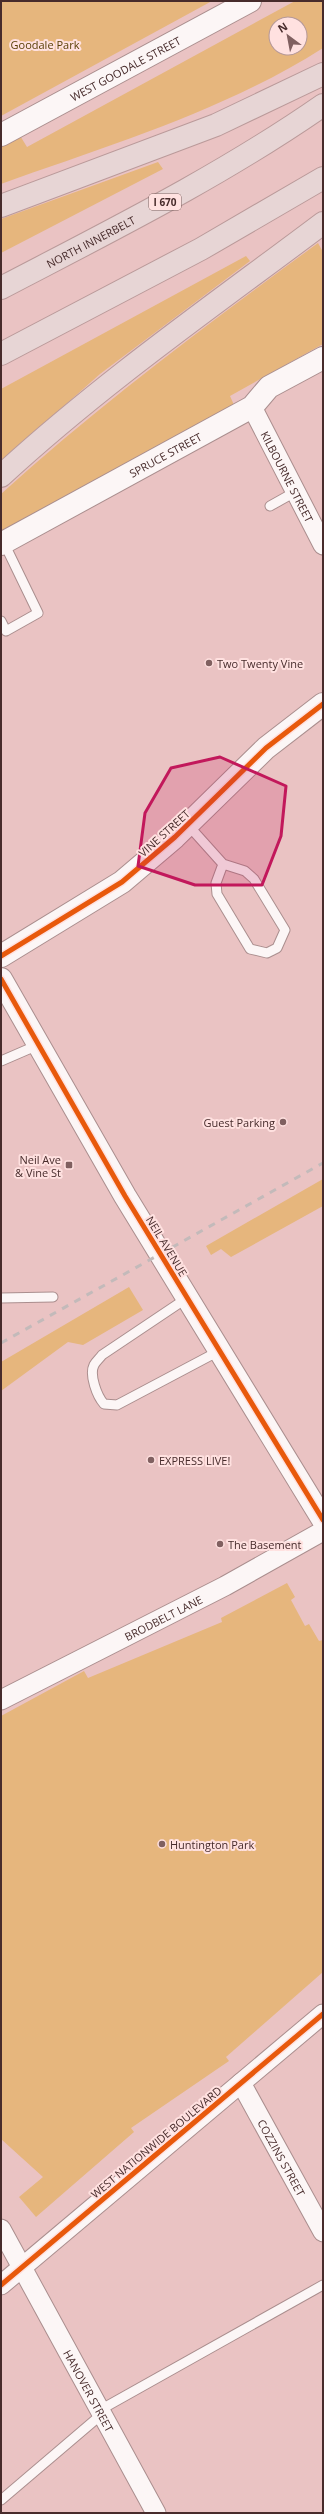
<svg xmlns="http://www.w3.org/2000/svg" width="324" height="2514" font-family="'Open Sans',sans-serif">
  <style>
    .green { fill: #e6b67d; fill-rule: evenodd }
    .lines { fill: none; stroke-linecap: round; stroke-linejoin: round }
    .service-casing { stroke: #aa8e8e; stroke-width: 11 }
    .minor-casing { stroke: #aa8e8e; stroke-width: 21 }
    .tertiary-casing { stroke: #aa8e8e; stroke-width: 24 }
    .motorway-casing { stroke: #ba9a9a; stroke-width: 24 }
    .service { stroke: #fcf6f6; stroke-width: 9 }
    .minor { stroke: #fcf6f6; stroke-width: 19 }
    .tertiary { stroke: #fcf6f6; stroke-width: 22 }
    .motorway { stroke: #e7d5d5; stroke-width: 22 }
    .rail { stroke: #c3baba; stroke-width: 3; stroke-dasharray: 7 7; stroke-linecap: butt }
    .cycleway-casing { stroke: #ffe1e0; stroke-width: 8 }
    .cycleway { stroke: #e8590c; stroke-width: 5 }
    .marked { fill: #c2185b; fill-opacity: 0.2; stroke: #c2185b; stroke-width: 3; stroke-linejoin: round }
    .poi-dot { fill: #806060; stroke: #ffe1e0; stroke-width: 1.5 }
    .labels { text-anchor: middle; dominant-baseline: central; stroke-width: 4; stroke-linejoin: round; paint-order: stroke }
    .shield { fill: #ffe1e0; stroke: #7e6261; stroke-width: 1 }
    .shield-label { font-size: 10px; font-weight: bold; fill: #472b2b }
    .park-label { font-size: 11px; fill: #593e05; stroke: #ffe1e0 }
    .street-label { font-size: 11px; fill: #472b2b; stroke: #ffe1e0 }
    .poi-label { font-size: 11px; fill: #472b2b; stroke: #ffe1e0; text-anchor: start }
  </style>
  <rect width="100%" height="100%" fill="#eac3c3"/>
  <path class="green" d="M1,1H212L1,116Z
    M295,1H323V48C224,111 110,145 1,184V144L19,134L27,147ZM276,24H300V48H276Z
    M158,162L163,169L1,253V219Z
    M318,243L323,252V344L230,396L234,405L1,531V494C101,403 209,323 318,243Z
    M246,256L250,261L100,374L1,462V389Z
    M323,1179V1206L231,1257L221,1249L211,1255L206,1246Z
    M129,1287L143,1310L83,1345L68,1342L1,1391V1362Z
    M287,1583L295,1597L291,1600L305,1626L309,1624L319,1641L323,1640V1972L226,2057L229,2061L131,2128L134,2132L36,2217L19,2197L43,2177L1,2139V1716L84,1671L88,1678L222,1622L221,1618Z"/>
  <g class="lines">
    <g class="service-casing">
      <path id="service" d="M270,506L295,492
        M1,621L6,631L38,613L4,543
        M188,825L223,864L216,883L217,894L250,949L267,953L277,948L285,930L254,879L245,871L223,864
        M1,1061L38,1045
        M1,1298L53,1297
        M187,1298L102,1355C100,1358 96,1361 94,1365C89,1375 97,1396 104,1404L117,1405L219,1351
        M100,2410L323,2285
        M1,2500L102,2414"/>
    </g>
    <g class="minor-casing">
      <g id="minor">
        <path id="s1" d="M252,407L323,545"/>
        <path id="s2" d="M1,1700L225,1586L323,1531"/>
        <path id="s3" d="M241,2083L323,2232"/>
        <path id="s4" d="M1,2229L156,2513"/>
        <path d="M1,2285L323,2014"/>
      </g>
    </g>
    <g class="tertiary-casing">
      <g id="tertiary">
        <path id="s5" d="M1,135L250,1"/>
        <path id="s6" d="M1,544L252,407L269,387L323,358"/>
        <path d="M1,956L122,882L175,837L266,748L323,704"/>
        <path d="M1,979L125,1196L323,1520"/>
      </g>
    </g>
    <g class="motorway-casing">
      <g id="motorway">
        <path d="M1,206L216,125L323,74"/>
        <path id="s7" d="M1,288C110,231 221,176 323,105"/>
        <path d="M1,354L201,249L323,178"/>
        <path d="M1,476C102,383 214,305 323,223"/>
      </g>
    </g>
    <use href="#service" class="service"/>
    <use href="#minor" class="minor"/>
    <use href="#tertiary" class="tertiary"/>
    <use href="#motorway" class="motorway"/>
    <path class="rail" d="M1,1343L323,1163"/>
    <g class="cycleway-casing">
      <path id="cycleway" d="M1,956L122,882L175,837L266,748L323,704
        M1,979L125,1196L323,1520
        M1,2285L323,2014"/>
    </g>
    <use href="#cycleway" class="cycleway"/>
  </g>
  <path class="marked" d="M220,757L286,786L281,836L262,885H195L138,866L145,813L171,768Z"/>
  <g class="poi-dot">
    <circle cx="209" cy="663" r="4"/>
    <circle cx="283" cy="1122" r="4"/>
    <rect x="65" y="1161" width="8" height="8" rx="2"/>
    <circle cx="151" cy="1460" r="4"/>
    <circle cx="220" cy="1544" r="4"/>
    <circle cx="162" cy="1844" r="4"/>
  </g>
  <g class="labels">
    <rect class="shield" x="149" y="194" width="32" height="16" rx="3"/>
    <g class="shield-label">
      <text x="165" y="202">I 670</text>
    </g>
    <g class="park-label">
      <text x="45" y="44">Goodale Park</text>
    </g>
    <g class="street-label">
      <text stroke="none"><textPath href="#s5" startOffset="141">WEST GOODALE STREET</textPath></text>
      <text stroke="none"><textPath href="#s7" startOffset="101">NORTH INNERBELT</textPath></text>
      <text stroke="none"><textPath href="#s6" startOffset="187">SPRUCE STREET</textPath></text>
      <text stroke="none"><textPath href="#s1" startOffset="78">KILBOURNE STREET</textPath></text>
      <text transform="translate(164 833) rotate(-42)">VINE STREET</text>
      <text transform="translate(167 1246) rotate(59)">NEIL AVENUE</text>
      <text stroke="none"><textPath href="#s2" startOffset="182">BRODBELT LANE</textPath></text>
      <text transform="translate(156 2142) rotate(-40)">WEST NATIONWIDE BOULEVARD</text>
      <text stroke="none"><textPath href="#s3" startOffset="85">COZZINS STREET</textPath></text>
      <text stroke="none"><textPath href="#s4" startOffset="184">HANOVER STREET</textPath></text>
    </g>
    <g class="poi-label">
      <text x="217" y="663">Two Twenty Vine</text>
      <text x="275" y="1122" text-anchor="end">Guest Parking</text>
      <text x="61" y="1159" text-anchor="end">Neil Ave<tspan x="61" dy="13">&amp; Vine St</tspan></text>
      <text x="159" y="1460">EXPRESS LIVE!</text>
      <text x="228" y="1544">The Basement</text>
      <text x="170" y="1844">Huntington Park</text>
    </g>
  </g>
  <rect width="324" height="2514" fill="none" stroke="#472b2b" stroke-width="4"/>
  <g transform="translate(288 36) rotate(328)"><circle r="19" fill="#ffe1e0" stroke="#b59898"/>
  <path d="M0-3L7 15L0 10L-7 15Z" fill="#806060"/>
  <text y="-6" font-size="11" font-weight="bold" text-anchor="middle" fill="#472b2b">N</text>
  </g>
</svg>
